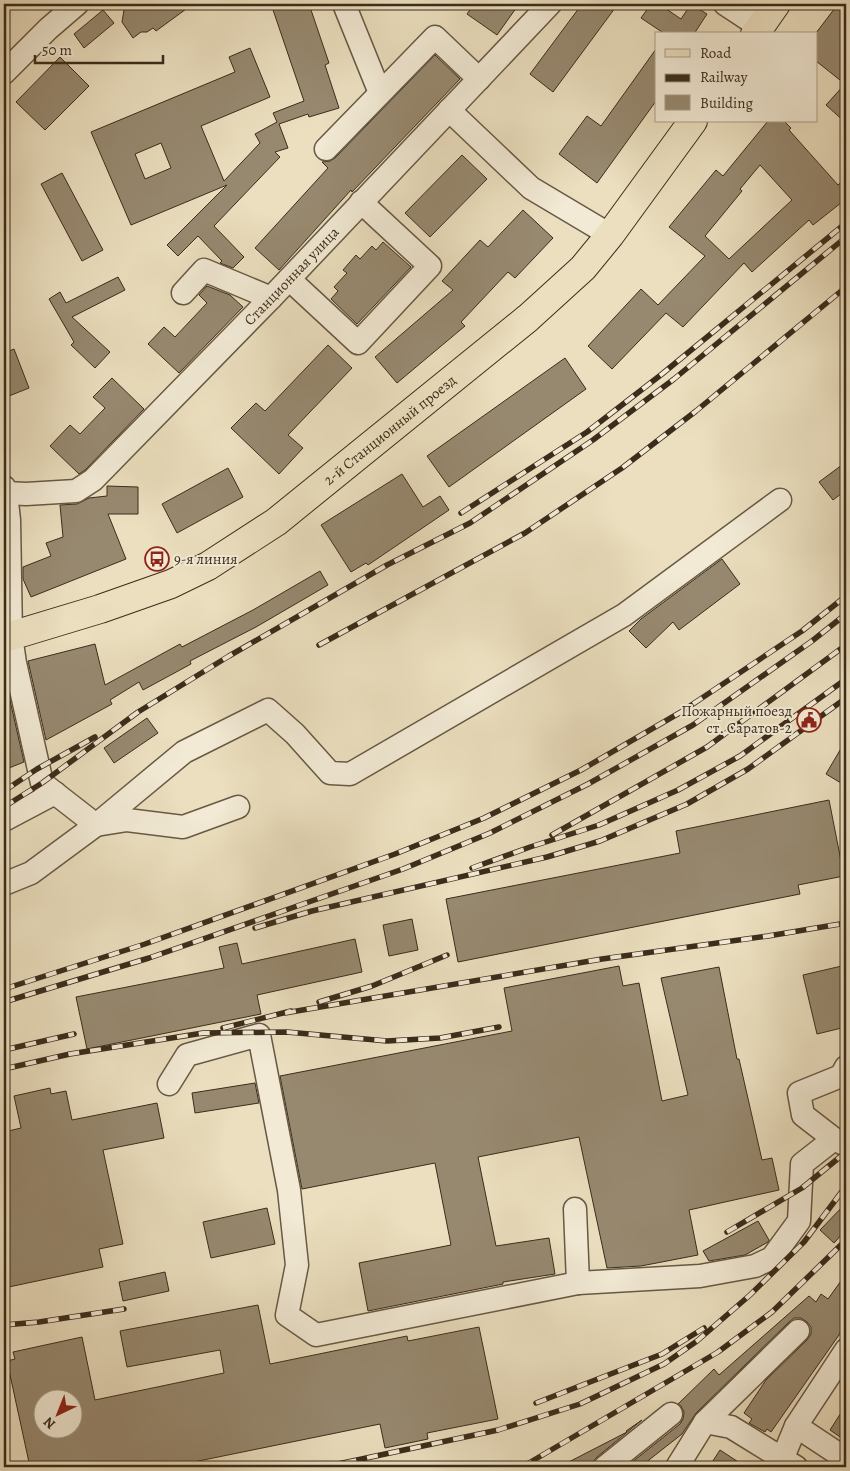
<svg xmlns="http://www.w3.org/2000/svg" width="850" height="1471" font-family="Alegreya,serif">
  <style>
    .building { fill: #978970; stroke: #3b2c1b; fill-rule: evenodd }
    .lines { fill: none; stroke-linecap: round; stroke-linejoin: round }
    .minor-casing { stroke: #675944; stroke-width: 25 }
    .major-casing { stroke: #3b2c1b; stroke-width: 30 }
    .minor { stroke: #f2ead5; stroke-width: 22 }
    .major { stroke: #ebdfbf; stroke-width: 28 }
    .rail-casing { stroke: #3b2c1b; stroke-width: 5.5 }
    .rail { stroke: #f2ead5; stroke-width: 4; stroke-dasharray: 11; stroke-linecap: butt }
    .labels { text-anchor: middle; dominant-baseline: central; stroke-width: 4; stroke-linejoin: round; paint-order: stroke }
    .street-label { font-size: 15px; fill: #3b2c1b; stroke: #f2ead5 }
    .poi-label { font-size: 15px; fill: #3b2c1b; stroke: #f2ead5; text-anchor: start }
  </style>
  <rect width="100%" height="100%" fill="#ebdfbf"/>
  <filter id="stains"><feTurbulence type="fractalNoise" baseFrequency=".004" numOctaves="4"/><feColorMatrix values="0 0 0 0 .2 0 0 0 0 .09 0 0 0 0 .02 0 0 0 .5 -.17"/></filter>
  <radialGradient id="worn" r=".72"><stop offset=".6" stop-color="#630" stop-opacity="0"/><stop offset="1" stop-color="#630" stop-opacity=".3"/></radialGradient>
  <path class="building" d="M125,4H193L156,31L153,28L147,32H141L133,38L122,22Z
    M271,4H309L329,63L325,65L339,108L309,117L308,114L279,124L288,148L275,152L280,157L214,226L244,257L233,268L220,263L222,261L198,236L178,256L167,245L227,185L131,225L91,132L235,72L229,57L250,48L270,97L201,126L224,181L260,143L255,134L277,122L273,113L304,101ZM161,143L171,168L145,179L135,154Z
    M474,4H519L497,35L467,14Z
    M582,4H618L553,92L530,74Z
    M651,4H659L681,19L691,4L707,14L694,34H665L641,18Z
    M838,4H846V123L826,105L845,84L816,61V33Z
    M103,10L114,23L84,48L74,34Z
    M656,49V101L597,183L559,154L587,116L601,126Z
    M435,55L460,79L352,192L351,190L279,270L255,248L328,168L322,162L330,161L335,158Z
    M60,57L89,86L45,130L16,102Z
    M768,121H784L791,128L789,130L838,185L846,178V199L813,225L809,220L752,272L744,263L683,327L666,313L612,369L588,346L641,289L658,305L705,256L669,227L716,170L723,176ZM760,165L792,200L729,259L705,236L742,191L740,189Z
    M462,155L487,179L430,237L405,213Z
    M62,173L103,250L82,261L41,184Z
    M523,210L553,238L515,278L508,272L461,322L465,326L397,383L375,357L453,290L442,281L480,240L488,247Z
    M383,242L411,267L357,324L331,299L338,291L334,287L347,273L343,270L356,255L360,259L372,246L376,250Z
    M118,277L125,290L72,317L110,352L95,368L71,345L74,342L49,299L60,292L66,303Z
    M207,286L230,295L243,307L179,373L148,344L164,327L175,337L207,303L199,295Z
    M328,345L352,368L288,435L303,448L279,474L231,428L256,403L265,411Z
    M14,349L29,388L4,398V353Z
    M565,358L586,389L449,487L427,456Z
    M112,378L144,409L85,470L79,474L50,446L70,425L80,434L105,408L93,397Z
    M846,462V490L833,500L819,482Z
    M228,468L243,497L177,533L162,504Z
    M402,474L423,507L440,496L449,510L368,565L366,563L351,572L321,525Z
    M107,486L138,487V514H108L126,559L31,597L23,579V567L51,556L46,543L63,537L60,505L77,504L89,498L107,496Z
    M722,559L740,584L679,630L673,622L646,648L629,631L641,619Z
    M320,571L328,585L256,627L190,661L191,664L143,690L139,682L110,700L112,704L46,740L28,661L95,644L105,685L180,644L182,647L253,610Z
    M4,674L24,762L4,770Z
    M147,718L158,733L114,763L104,748Z
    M846,740V786L826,774Z
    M829,800L844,876L798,885L800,894L458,962L446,899L680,853L676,831Z
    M412,919L418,950L389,956L383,925Z
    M355,939L362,972L257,995L261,1014L87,1049L76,997L224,968L219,947L237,943L242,964Z
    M846,965V1008L842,1009L846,1027L817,1034L803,975Z
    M619,966L623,986L639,983L662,1101L688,1095L661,978L719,967L737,1059H739L762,1160L772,1158L779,1190L689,1210L698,1255L641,1266L607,1268L579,1137L478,1157L496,1246L549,1238L555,1274L503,1282V1284L368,1311L359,1263L451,1245L435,1163L302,1189L280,1076L512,1031L504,988Z
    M255,1083L259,1103L195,1113L192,1093Z
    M50,1088L51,1094L66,1091L72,1120L157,1103L164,1138L103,1150L123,1244L99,1249L103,1267L4,1288V1132L21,1128L14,1096Z
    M846,1203V1230L834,1243L820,1230Z
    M267,1208L275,1244L211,1258L203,1222Z
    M758,1221L769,1240L768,1242L745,1255L709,1261L703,1251Z
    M165,1272L169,1291L123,1301L119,1282Z
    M846,1274V1325L771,1432L767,1429L765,1432L749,1423L752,1419L744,1413L766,1380L807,1340L811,1334V1327L807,1322L801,1318H794L789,1322L696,1413L682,1434L640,1467H626L680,1424L683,1419L684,1412L681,1406L678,1404L714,1369L719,1375L809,1296L816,1302L821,1294L828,1299Z
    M258,1305L270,1364L407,1336L408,1341L479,1327L498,1419L427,1433L428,1439L385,1448L380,1424L169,1467H30L7,1361L15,1359L13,1352L82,1337L95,1400L224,1373L220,1350L127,1367L120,1331ZM42,1398H72V1428H42Z
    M846,1405V1441L830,1430Z
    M642,1420L597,1457L593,1462L592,1467H559L627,1432L626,1431Z
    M720,1450L746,1467H709Z"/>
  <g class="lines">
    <g class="minor-casing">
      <g id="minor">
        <path d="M344,4L380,93"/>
        <path d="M725,4L760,27"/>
        <path d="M4,73L48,29L77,4"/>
        <path d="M449,110L531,188L610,235"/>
        <path d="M326,149L435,37L479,79"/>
        <path d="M289,279L358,343L430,266L361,202"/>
        <path d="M183,293L204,270L271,298"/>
        <path d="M4,487L6,493L9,520L11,636L15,663L42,783L96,825L127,820L183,827L238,807"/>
        <path id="s1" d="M6,493L26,494L76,491L93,480L271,298L550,4"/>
        <path d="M4,820L55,793"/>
        <path d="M4,884L31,873L96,825L184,752L268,710L295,734L330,773L350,774L624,615L780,500"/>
        <path d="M169,1084L187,1055L259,1035L289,1190L297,1265L287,1315L316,1335L578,1283L700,1276L755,1266L772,1258L799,1221L802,1164L834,1139"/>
        <path d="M846,1145L834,1139L803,1115L799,1093L841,1076L846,1067"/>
        <path d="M575,1209L578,1283"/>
        <path d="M705,1422L731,1427L796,1467"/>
        <path d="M796,1426L846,1459"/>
        <path d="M605,1467L671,1414"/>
        <path d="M677,1467L705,1422L798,1331"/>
        <path d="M779,1467L796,1426L846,1350"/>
      </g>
    </g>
    <g class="major-casing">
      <g id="major">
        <path d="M755,34L776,4"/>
        <path id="s2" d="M4,638L100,609L171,584L208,566L276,522L528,318L583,268L610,235L693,121"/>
      </g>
    </g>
    <use href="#minor" class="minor"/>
    <use href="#major" class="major"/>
    <g class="rail-casing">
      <path id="rail" d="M461,513L587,432L662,374L846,223
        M319,645L525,533L622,468L696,411L846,287
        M4,791L37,769L95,737
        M4,807L42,783L138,712L229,656L387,565L470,523L593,440L674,379L846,237
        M552,835L707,747L846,645
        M472,868L530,847L599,825L678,790L740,756L846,679
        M255,928L312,911L547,857L600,841L687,804L748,769L846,698
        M4,989L145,944L395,854L484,818L581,770L681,712L802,631L846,596
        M4,1002L149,958L403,869L490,833L588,784L693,725L812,641L846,614
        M319,1002L372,986L447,955
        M285,1013L602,959L768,936L846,923
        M223,1028L291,1011
        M4,1050L74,1034
        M4,1069L70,1054L203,1033L287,1032L387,1041L440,1038L499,1027
        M727,1232L802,1188L846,1152
        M4,1325L39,1322L124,1309
        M536,1403L662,1354L704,1328
        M324,1467L498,1430L580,1404L664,1364L697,1341L750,1295L804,1242L846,1186
        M522,1467L718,1352L772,1312L846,1240"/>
    </g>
    <use href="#rail" class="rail"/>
  </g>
  <defs>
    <g id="bus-ring" transform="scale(1.25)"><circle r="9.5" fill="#f2ead5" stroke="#8f2418" stroke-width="1.5"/><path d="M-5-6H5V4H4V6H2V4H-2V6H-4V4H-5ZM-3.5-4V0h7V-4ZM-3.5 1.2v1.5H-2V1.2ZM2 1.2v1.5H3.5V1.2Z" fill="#8f2418"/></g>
    <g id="civic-ring" transform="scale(1.25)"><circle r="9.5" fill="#f2ead5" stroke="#8f2418" stroke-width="1.5"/><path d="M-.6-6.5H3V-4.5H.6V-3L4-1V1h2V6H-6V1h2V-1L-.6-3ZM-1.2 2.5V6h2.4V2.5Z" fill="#8f2418"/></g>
  </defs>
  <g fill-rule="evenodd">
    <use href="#bus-ring" x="157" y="559"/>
    <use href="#civic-ring" x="809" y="720"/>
  </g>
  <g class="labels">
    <g class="street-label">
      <text stroke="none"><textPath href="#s1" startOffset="375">Станционная улица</textPath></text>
      <text stroke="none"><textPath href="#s2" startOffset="444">2-й Станционный проезд</textPath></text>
    </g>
    <g class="poi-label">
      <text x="174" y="559">9-я линия</text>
      <text x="792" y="711" text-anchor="end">Пожарный поезд<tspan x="792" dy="17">ст. Саратов-2</tspan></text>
    </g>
  </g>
  <rect width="850" height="1471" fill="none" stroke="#ebdfbf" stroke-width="20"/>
  <rect x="5" y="5" width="840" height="1461" fill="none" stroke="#3b2c1b" stroke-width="2.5"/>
  <rect x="10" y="10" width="830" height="1451" fill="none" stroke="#3b2c1b"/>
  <rect x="655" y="32" width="162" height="90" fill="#f2ead5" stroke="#a99e8b"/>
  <rect x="665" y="49" width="25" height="8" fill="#ebdfbf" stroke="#a99e8b"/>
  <text x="700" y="58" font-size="15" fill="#3b2c1b">Road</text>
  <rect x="665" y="74" width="25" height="8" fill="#3b2c1b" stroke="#a99e8b"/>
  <text x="700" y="82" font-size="15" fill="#3b2c1b">Railway</text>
  <rect x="665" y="95" width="25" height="15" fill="#978970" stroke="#a99e8b"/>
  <text x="700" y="108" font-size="15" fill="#3b2c1b">Building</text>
  <g transform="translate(58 1414) rotate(223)"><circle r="24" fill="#f2ead5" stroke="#a99e8b"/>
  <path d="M0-4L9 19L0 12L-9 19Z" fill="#8f2418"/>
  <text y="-8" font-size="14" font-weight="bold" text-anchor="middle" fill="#3b2c1b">N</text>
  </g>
  <path d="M35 55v8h128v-8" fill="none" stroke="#3b2c1b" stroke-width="2.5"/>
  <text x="42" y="55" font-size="15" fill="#3b2c1b" stroke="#f2ead5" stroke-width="4" paint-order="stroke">50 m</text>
  <rect width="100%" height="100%" filter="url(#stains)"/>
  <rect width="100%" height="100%" fill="url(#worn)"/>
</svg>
